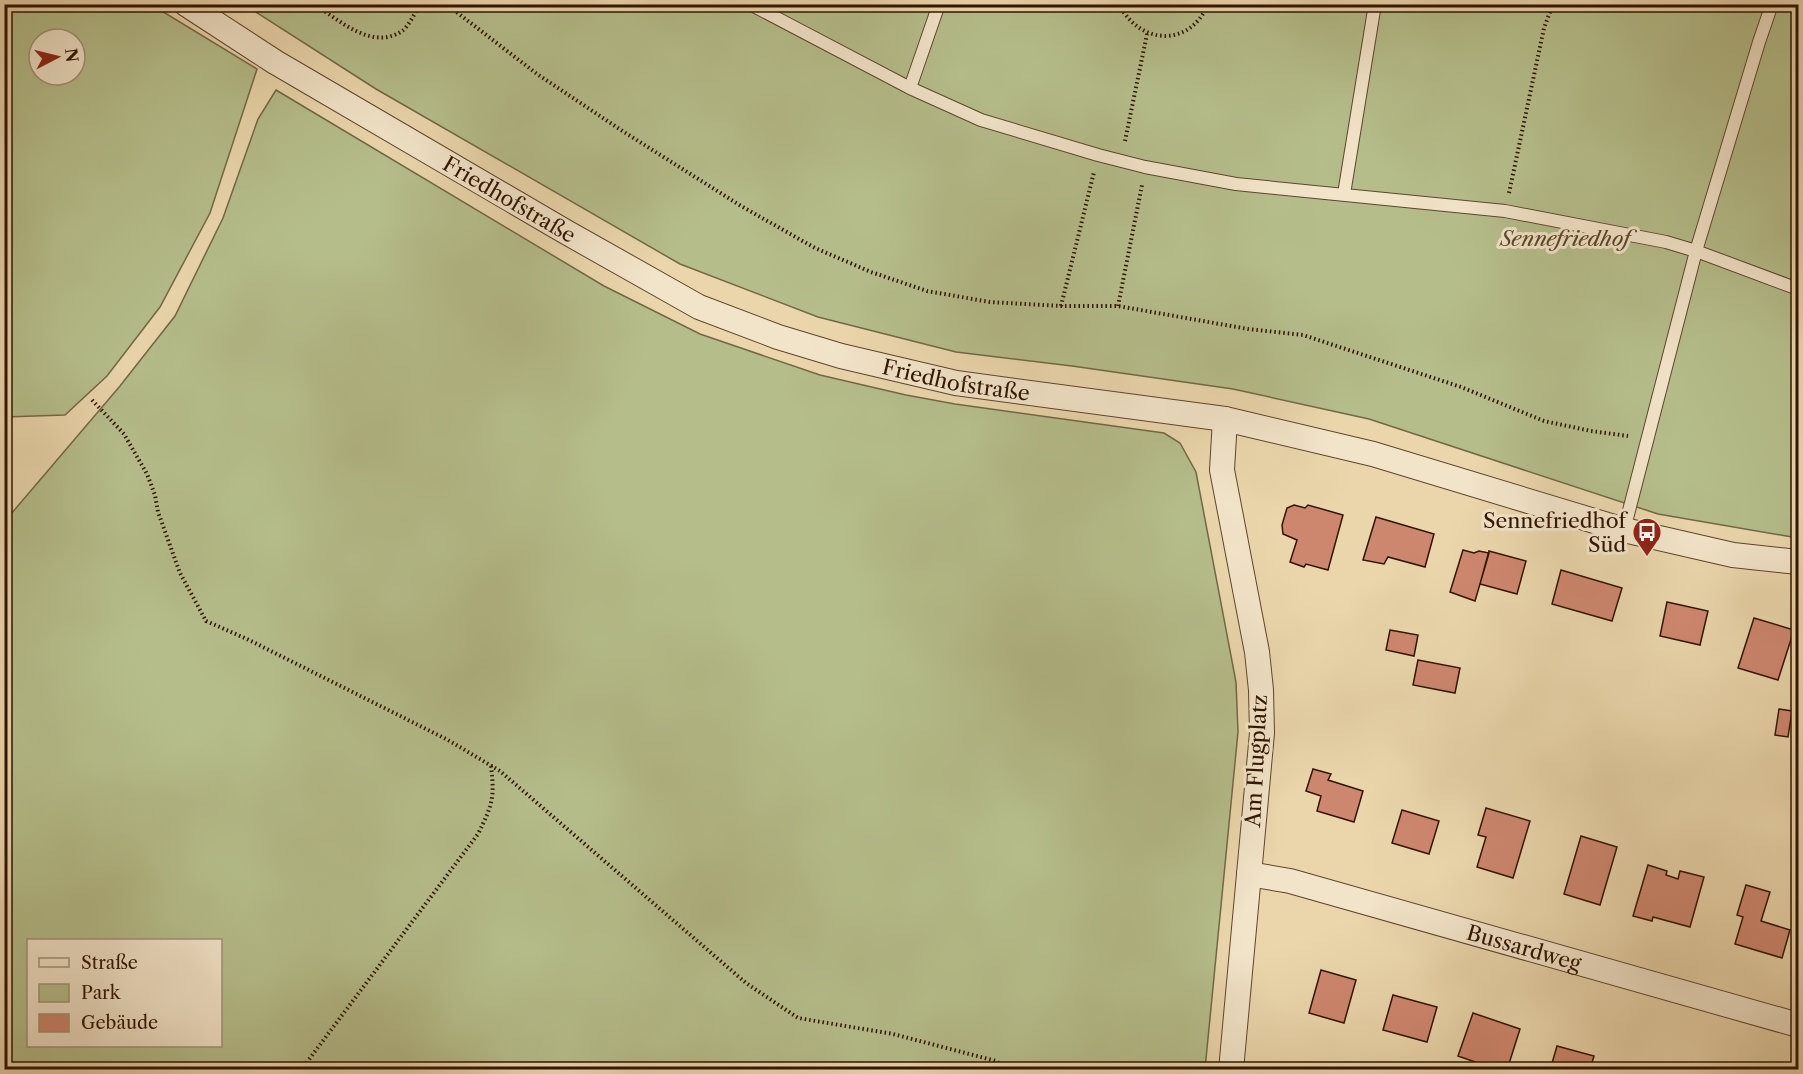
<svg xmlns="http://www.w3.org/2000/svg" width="1803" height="1074" font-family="'Libre Caslon Text',serif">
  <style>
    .green { fill: #b5be8b; stroke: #726846; stroke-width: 1.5; fill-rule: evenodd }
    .building { fill: #ce876f; stroke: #301301; stroke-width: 1.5 }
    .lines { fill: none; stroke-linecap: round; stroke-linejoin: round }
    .lane-casing { stroke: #5f442c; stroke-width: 14 }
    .street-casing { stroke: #5f442c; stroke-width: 26 }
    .path { stroke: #301301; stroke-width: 4; stroke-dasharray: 1.5 3; stroke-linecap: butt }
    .lane { stroke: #f2e4c9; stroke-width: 12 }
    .street { stroke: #f2e4c9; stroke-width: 24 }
    .labels { text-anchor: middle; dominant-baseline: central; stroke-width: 6; stroke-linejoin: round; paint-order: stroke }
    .street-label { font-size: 21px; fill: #301301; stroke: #f2e4c9 }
    .park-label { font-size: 21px; font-style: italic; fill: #58462a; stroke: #f2e4c9 }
    .poi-label { font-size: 21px; fill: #301301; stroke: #f2e4c9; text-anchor: end }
  </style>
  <rect width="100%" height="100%" fill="#ebd6ac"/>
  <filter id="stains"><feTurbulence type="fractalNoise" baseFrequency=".00333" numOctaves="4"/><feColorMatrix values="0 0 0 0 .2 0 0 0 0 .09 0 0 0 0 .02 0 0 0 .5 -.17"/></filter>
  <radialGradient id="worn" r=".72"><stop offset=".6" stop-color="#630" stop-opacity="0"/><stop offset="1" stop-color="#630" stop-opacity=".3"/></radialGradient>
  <path class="green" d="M5,4L152,5L257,69L210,213L160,307L107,376L65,415L5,417ZM39,39H75V75H39Z
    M245,5H1798V538L1658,514L1369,419L1233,389L1072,366L956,352L818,317L680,264L376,89Z
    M276,90L604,286L700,334L820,375L906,395L955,404L1164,433L1180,443L1196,472L1236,682L1238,732L1205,1069H5V525L11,514L120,386L175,316L223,218L258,119ZM28,940H220V1046H28Z"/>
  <path class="building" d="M1294,505L1305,508L1308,505L1343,515L1328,570L1306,564L1304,567L1290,562L1297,540L1283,534L1282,525L1287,508Z
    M1376,517L1434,534L1425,567L1388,557L1384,564L1363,560Z
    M1463,550L1474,553L1479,551L1489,553L1475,601L1450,592Z
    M1489,551L1526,561L1517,594L1480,584Z
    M1561,570L1622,588L1612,621L1552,604Z
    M1667,602L1708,611L1700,645L1660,636Z
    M1754,618L1794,630L1778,680L1738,668Z
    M1390,630L1418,635L1414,656L1386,650Z
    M1418,660L1460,668L1455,693L1413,685Z
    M1779,709L1792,711L1788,737L1775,735Z
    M1313,769L1331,774L1328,780L1363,791L1354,822L1317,811L1321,796L1306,791Z
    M1486,808L1530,821L1513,878L1477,867L1486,837L1478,835Z
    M1402,810L1439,821L1429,854L1392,843Z
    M1581,836L1617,847L1600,905L1564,894Z
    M1648,865L1667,871L1666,875L1678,879L1680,871L1704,877L1690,927L1653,917L1652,921L1633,916Z
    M1746,885L1770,892L1761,921L1790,930L1782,958L1735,944L1743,917L1737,915Z
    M1321,970L1356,980L1344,1023L1309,1013Z
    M1393,995L1437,1007L1427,1042L1383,1030Z
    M1473,1013L1520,1029L1507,1070H1498L1458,1056Z
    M1557,1046L1594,1056L1591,1066L1599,1070H1550Z"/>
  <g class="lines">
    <g class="lane-casing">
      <path id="lane" d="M750,4L910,88L981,120L1098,155L1145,167L1236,184L1505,211L1666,242L1696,251L1798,289
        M910,88L939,4
        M1344,194L1375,4
        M1624,530L1696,251L1759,42L1772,4"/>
    </g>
    <g class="street-casing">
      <g id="street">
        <path id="s1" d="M186,4L275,62L566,232L699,307L778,337L841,356L956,383L1225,419L1373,454L1624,530L1733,555L1798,562"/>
        <path d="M1225,419L1222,470L1257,652L1261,690L1262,733L1231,1070"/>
        <path id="s2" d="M1249,874L1290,881L1798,1025"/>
      </g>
    </g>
    <path class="path" d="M314,4C339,20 372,51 402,31C409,26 415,12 421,4
      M446,4L537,74L624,132L741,206L815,248L871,272L927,291L990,302L1061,306H1118L1248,329L1303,335L1461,387L1544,421L1591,431L1628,436
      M1119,4C1139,45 1190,48 1208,4
      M1125,141L1147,34
      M1509,193L1544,28L1553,4
      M1061,306L1094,172
      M1118,306L1142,185
      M92,400L124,434L147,474L155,495L158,512L180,573L206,621L247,639L448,740L500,771L746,983L798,1018L893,1034L996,1061L1009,1070
      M301,1070L478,834C492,805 495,799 491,766"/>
    <use href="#lane" class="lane"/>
    <use href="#street" class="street"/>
  </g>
  <defs>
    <g id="bus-pin" transform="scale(1.5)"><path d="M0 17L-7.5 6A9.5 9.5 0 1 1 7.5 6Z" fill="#8f2418" stroke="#f2e4c9"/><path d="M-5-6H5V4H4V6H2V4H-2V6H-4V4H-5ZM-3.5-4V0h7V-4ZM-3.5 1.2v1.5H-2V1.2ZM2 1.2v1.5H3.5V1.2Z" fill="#fff"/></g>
  </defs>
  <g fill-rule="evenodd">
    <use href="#bus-pin" x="1647" y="532"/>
  </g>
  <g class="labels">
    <g class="street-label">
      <text stroke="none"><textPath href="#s1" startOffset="378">Friedhofstraße</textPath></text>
      <text stroke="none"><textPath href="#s1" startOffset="864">Friedhofstraße</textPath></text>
      <text transform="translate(1256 761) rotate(-87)">Am Flugplatz</text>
      <text stroke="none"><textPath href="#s2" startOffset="285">Bussardweg</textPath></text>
    </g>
    <g class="park-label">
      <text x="1565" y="238">Sennefriedhof</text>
    </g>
    <g class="poi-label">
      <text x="1626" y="520">Sennefriedhof<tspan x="1626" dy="24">Süd</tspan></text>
    </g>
  </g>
  <rect width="1803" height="1074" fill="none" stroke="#ebd6ac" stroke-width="24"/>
  <rect x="6" y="6" width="1791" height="1062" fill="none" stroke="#301301" stroke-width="3"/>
  <rect x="12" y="12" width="1779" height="1050" fill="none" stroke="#301301" stroke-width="1.5"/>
  <rect x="27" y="939" width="195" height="108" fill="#f2e4c9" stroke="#a49079" stroke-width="1.5"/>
  <rect x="39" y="958" width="30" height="9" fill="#f2e4c9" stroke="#a49079" stroke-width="1.5"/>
  <text x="81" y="969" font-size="18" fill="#301301">Straße</text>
  <rect x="39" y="984" width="30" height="18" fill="#b5be8b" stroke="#a49079" stroke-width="1.5"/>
  <text x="81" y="999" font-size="18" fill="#301301">Park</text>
  <rect x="39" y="1014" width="30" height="18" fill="#ce876f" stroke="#a49079" stroke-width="1.5"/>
  <text x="81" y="1029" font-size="18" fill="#301301">Gebäude</text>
  <g transform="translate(57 57) rotate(83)"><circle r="28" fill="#f2e4c9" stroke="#a49079" stroke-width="1.5"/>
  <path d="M0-4.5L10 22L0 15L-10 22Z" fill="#8f2418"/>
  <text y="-9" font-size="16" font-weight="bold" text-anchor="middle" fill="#301301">N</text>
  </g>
  <rect width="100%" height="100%" filter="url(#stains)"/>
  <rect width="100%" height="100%" fill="url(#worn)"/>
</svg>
